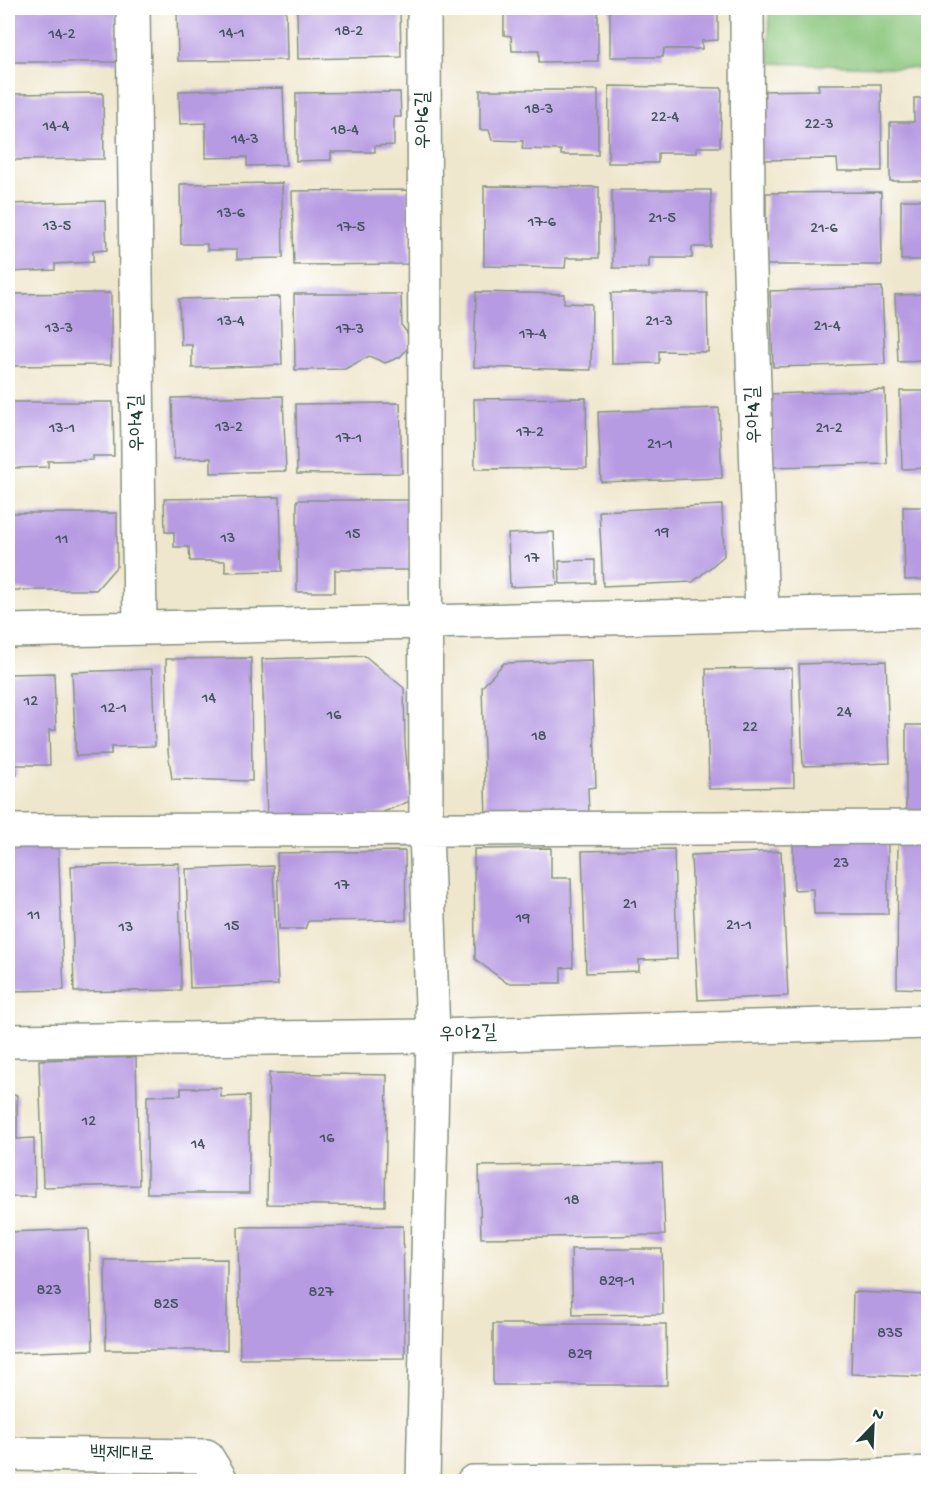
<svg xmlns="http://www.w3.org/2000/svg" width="936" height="1489" font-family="'Gochi Hand','Poor Story',sans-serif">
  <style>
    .green { fill: #89c57a; stroke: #548157; stroke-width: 1.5 }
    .building { fill: #b69ae2 }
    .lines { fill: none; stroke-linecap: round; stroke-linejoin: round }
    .minor-casing { stroke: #879280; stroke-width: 36 }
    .minor { stroke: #fff; stroke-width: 33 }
    .labels { text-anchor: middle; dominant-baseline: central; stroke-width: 6; stroke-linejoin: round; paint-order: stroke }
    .number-label { font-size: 16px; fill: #455460 }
    .street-label { font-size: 20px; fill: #1f3d34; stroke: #fff }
  </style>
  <rect width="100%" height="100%" fill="#fff"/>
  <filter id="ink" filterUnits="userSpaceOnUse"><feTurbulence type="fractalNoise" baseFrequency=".0167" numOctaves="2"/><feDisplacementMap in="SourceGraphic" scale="12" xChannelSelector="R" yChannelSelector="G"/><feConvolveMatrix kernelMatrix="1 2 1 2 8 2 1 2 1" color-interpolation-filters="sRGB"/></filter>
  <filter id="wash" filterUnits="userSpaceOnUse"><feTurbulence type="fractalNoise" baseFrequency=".008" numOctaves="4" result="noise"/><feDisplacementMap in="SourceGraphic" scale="24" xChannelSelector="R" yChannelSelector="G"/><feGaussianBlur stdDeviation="1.35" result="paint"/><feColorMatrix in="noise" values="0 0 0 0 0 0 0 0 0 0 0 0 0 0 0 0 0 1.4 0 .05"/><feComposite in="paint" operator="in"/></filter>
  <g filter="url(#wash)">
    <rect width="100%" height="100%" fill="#efe7cd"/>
    <path class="green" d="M769,8H928V69L769,63Z"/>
    <g id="blocks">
      <path class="building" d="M8,8H116L117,62H8Z
        M177,8H286L287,60L178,61Z
        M297,8H400L401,57L298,59Z
        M504,8H598V61L539,62V51H512L511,36L504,35Z
        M610,8H718V40L702,41V49H664L663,57H610Z
        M818,84H881L882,171H838L837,159L757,160L756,91L819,90Z
        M609,86L722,88L720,147H697V153H658V163H608Z
        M283,88L286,165L247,166V157L206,158V123L180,124L179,91Z
        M480,90H598V155H561V150L522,149L523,141L492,140L489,130H480Z
        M400,92L401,117H394V145L375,146V152H331V160L296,161V93Z
        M103,93L104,159L8,160V94Z
        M914,98H928V181H890V122H914Z
        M282,183L283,258L237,259V250H207V244H181L180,184Z
        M484,186L599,187V258H566L565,268L484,266Z
        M408,190L410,264L294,265L292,191Z
        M612,190H711V247H692V258H649V268H613Z
        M881,192L882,265H766V193Z
        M901,200H928V260H901Z
        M105,201L107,250L93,251V262L55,264V270L8,272V204Z
        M882,287L885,364L773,367L770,291Z
        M476,292L564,294V303L592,304L591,370L474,367Z
        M111,293V365L8,366V294Z
        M611,293H707L708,352L659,351V363L612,364Z
        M294,294H401L402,326L408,334V348L400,357L385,363L369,356L345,369L295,370Z
        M928,294V361L898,362L895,295Z
        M280,297L282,365L192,368V345H181L179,299Z
        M885,390L887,464L773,467L771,394Z
        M900,391H928V468L902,469Z
        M283,396L286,471L211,473V458L174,459L172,398Z
        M586,398L587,468L475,469L474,399Z
        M10,402H113L114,456H93V460L48,461V467L11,468Z
        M400,403L402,473L297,474L296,404Z
        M719,408L722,478L601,482L598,412Z
        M280,497L282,571L225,572V561H190L189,547H174V532H165L164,499Z
        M297,500H409V570H335V592H297Z
        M722,505L724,556L693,582L603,586L599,511Z
        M903,507H928V579L905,580Z
        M8,513H117V566L96,590H8Z
        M554,532L557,585L510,587L508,534Z
        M595,560V583L560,584L559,561Z
        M365,656L404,688L405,744L410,801L376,815L267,819L262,659Z
        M251,658L252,781L172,779L168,751L166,659Z
        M592,660L596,787L588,788L589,815L486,819L482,687L504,663Z
        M886,661L890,763L803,766L799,664Z
        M792,668L794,787L709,789L706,669Z
        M152,669L155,746L111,747V755L76,756L72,672Z
        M54,673L56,730H49L50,765H16L17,775H8V674Z
        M906,725H928V814H906Z
        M888,838V914H814L813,889L794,890L793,839Z
        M58,839L64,990L8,991V842Z
        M898,839L928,840V989L897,988Z
        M551,848V878H571L573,967L561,968V983H507L475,959L474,849Z
        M674,849L677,959L639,960V971L586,973L582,851Z
        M405,851L406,920L308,921L305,929H279L277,853Z
        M781,851L788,996L698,1000L691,855Z
        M179,863L181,990L74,992L71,866Z
        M273,866L278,985L190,988L186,869Z
        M136,1057L139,1185L43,1187L39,1060Z
        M269,1073L387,1075L385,1206L267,1204Z
        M181,1088H221V1097L249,1096V1193H147V1096L181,1095Z
        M8,1095H17V1139L34,1138L35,1197H8Z
        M662,1163L665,1235L481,1238L479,1166Z
        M403,1226L405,1358L240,1359L238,1227Z
        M89,1229L93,1350L8,1353V1232Z
        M571,1249H662L663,1314L573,1315Z
        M227,1259V1350H106L105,1260Z
        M853,1292L928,1295V1377L851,1374Z
        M493,1324H666L667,1385H493Z"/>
    </g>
  </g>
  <g filter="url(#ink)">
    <use href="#blocks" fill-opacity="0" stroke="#879280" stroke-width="1.5"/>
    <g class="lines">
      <g class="minor-casing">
        <path id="minor" d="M133,8L140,628
          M747,8L748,215L762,615
          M8,631L928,611
          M8,831L928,827
          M8,1041L433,1036L928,1022
          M8,1454L206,1456L222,1482
          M423,1482L433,1036L426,829L424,8
          M473,1482L833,1479L928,1473"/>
      </g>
      <use href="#minor" class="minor"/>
    </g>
  </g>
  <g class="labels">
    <g class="number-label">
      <text x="349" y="32">18-2</text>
      <text x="232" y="34">14-1</text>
      <text x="62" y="35">14-2</text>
      <text x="539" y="110">18-3</text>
      <text x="665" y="118">22-4</text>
      <text x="819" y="125">22-3</text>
      <text x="56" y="127">14-4</text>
      <text x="345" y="131">18-4</text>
      <text x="245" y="140">14-3</text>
      <text x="231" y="214">13-6</text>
      <text x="662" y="219">21-5</text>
      <text x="542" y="223">17-6</text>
      <text x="57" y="227">13-5</text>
      <text x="351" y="228">17-5</text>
      <text x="824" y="229">21-6</text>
      <text x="231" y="322">13-4</text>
      <text x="659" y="322">21-3</text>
      <text x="827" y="327">21-4</text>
      <text x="59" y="329">13-3</text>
      <text x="350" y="330">17-3</text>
      <text x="533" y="335">17-4</text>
      <text x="229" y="428">13-2</text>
      <text x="62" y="429">13-1</text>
      <text x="829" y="429">21-2</text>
      <text x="530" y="433">17-2</text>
      <text x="349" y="439">17-1</text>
      <text x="660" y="445">21-1</text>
      <text x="662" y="533">19</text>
      <text x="353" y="535">15</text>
      <text x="228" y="539">13</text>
      <text x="62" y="540">11</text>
      <text x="532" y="559">17</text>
      <text x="209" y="699">14</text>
      <text x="31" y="702">12</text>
      <text x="114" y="709">12-1</text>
      <text x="844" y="713">24</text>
      <text x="334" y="716">16</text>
      <text x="750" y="728">22</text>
      <text x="539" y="737">18</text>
      <text x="841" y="864">23</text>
      <text x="342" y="886">17</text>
      <text x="630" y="905">21</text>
      <text x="34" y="916">11</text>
      <text x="523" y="919">19</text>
      <text x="739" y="926">21-1</text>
      <text x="232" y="927">15</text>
      <text x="126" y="928">13</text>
      <text x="89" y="1122">12</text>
      <text x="327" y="1139">16</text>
      <text x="198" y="1145">14</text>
      <text x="572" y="1201">18</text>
      <text x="617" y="1282">829-1</text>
      <text x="49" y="1291">823</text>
      <text x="321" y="1293">827</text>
      <text x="166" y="1305">825</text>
      <text x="890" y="1334">835</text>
      <text x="580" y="1355">829</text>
    </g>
    <g class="street-label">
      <text transform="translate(424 120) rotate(-90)">우아6길</text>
      <text transform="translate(755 415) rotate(-92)">우아4길</text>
      <text transform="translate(138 423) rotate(-91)">우아4길</text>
      <text transform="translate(468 1035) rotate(-2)">우아2길</text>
      <text transform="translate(122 1455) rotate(1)">백제대로</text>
    </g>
  </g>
  <rect width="936" height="1489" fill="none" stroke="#fff" stroke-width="30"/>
  <g transform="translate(873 1426) rotate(23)" stroke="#ffffff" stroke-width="4.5" paint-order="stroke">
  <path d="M0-4.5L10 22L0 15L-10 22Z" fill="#1f3d34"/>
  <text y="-9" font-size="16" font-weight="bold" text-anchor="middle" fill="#1f3d34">N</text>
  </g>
</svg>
